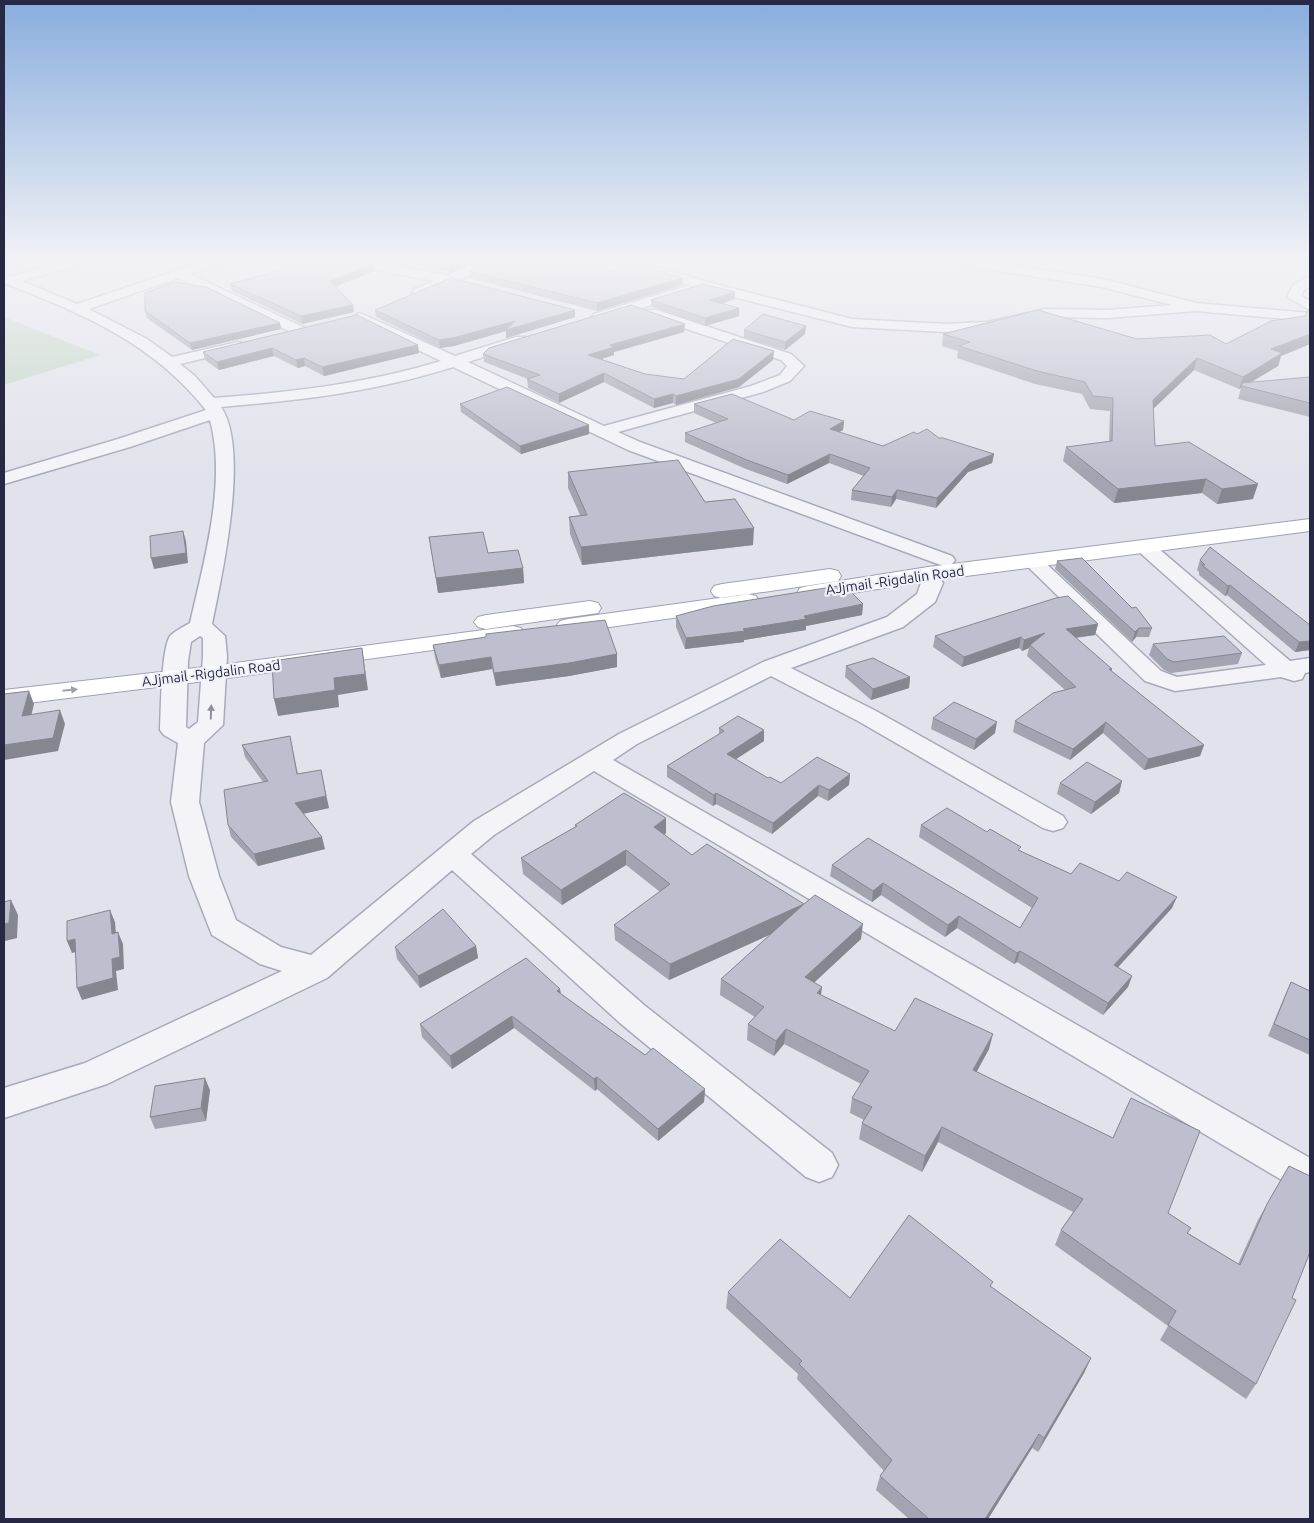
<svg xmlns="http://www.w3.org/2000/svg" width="1314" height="1523" font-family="Ubuntu,sans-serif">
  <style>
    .green { fill: #c1d5c2 }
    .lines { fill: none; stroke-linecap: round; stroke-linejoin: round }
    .street-casing { stroke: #a9aab9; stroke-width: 3 }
    .primary-casing { stroke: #9fa1b8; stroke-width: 2 }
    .street { fill: #f4f4f8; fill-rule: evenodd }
    .primary { fill: #fff; fill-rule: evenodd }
    .wall { fill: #a3a4b1 }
    .shaded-wall { fill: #848690 }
    .building { fill: #bdbfce; stroke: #848690 }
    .oneway { fill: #9e9fab }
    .oneway2 { fill: #8e8e9e }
    .labels { text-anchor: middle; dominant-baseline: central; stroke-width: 4.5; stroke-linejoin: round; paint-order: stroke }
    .street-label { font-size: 14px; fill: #272944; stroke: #f0f1f8 }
  </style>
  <rect width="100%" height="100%" fill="#e1e2eb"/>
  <path class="green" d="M4,317L100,355L4,385Z"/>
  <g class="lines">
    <g class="street-casing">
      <path id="street" d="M60,262H79L77,265L22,281L77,304L202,262H220L218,265L190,274L305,328L307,331L305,334H295L178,278L89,309L147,339L172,357L238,342L243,343L245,346L243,349L180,364L195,376L214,398C293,392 365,384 441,361L355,320L353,317L360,313L455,356L516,337H526L528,340L526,343L468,362L604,426L751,386L780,375L787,366L781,360L647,316L645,313L647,310H657L791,354L804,366L790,381L763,392L618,432L640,442L952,556L955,560L952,564L945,566L938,564L628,450L453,367C373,392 304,400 221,407C250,449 222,575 212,624L225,636L227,656L223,725L204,743L199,802L219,876L236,920L281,947L311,955L474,821L619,734L763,662L887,617L917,594L921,583L918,574L921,570L928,568L935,570L943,583L935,602L903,627L791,668L876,711L1063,816L1067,822L1063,828L1053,831L1043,828L858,721L771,676L637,744L613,760L1310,1158V1194L1297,1189L594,771L494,835L471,854L644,1005L832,1153L838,1165L832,1177L819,1182L806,1177L620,1023L452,870L327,978L107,1084L4,1118V1088L85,1063L282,971L260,964L212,935L189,876L171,802L178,743L164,735L160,730C161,711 161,650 170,636C175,631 183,627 190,623C204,561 227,482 210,420L130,447L4,484V473L118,439L206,410C152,342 83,314 4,283V275L10,277ZM200,636L203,638V656L198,722L189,729L186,727L188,661L191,642Z
        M348,262H374L447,275L479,262H495L493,265L458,280L456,283H450L419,296L412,292L414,289L435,281L354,266Z
        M619,262H638L708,282L852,319L946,324L987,322L1046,309L1108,310L1172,305L1102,287L967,266L961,262H991L1103,279L1196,303L1310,313V321L1196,311L1108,318L1046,317L987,330L946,332L852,327L698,288L621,265Z
        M1310,276V286L1304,290L1301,296L1310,301V310L1287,297L1293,285Z
        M686,286L691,287L692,290L691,293L599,321L592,317L594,314Z
        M1145,541L1152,543L1290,661L1310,658V672L1305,673L1302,679L1294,681L1281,677L1175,691L1145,681L1022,561L1025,557L1032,555L1039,557L1161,671L1177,677L1266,665L1138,551L1135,547L1138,543Z"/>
    </g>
    <g class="primary-casing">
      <path id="primary" d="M1310,519V531L928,581L808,600L800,598L797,593L800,588L808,586L928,567Z
        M830,569L838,571L841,576L838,581L722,598L714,596L711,591L714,586L722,584Z
        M748,594L756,596L759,601L756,606L568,633L560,631L556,626L560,621L568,619Z
        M590,601L598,603L601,608L598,613L486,629L478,627L474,622L478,617L486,615Z
        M513,626L521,628L525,633L521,638L213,680L4,706V690L213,666Z"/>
    </g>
    <use href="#street" class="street"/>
    <use href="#primary" class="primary"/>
  </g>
  <path class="wall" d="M387,262H474L451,272L397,262Z
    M374,271L336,287L354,312L302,324L232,291L230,284Z
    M469,271H612L683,278L682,285L597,311L469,278Z
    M735,292L734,299L722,304L739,316L705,326L651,307V300Z
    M375,310L575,317L506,338V331L454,346L440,348L376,317Z
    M145,311L280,323L281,329L192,350L147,318Z
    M1310,311V344L1281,356L1278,366L1250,383L1310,377V417L1238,399L1241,388L1239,389L1194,370L1153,409L1155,446L1253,499L1217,504L1202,493L1114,503L1063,461L1066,447L1109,441L1110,411L1090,409L1082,394L1035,384L957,358L958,351L942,346L943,334L1137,339L1226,344L1305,316Z
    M357,315L419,353L324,376L305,366L298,368L274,356L219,370L205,360L203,352Z
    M744,330L805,334L785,350L744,338Z
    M684,332L614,352V355L601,359L645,374L684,379L773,360L739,387L676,405L673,403L654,408L604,382L559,403L528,388L527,379H528L484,362L483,354Z
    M460,404L589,434L521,454L461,412Z
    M694,404L794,420L844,421L843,430L839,432L883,446L917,434L939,438L994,454L992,463L968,472L936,508L896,499L891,507L851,500L852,490L864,476L829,463L787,484L746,469L685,442V433L716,423L694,413Z
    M568,472L705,502L753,545L582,565L570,534L569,517L580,515L568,488Z
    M429,537L488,553L523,568L524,583L438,593Z
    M1200,560L1310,625V650L1295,652L1227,595L1225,596L1199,575V572L1197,570Z
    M1057,561L1152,628L1149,637H1136L1132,642L1055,569Z
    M863,604L862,615L806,626V630L744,640V642L685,649L676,627V616Z
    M1098,624L1095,635L1076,638L1112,669V672L1204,745L1200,756L1144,770L1103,733L1070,760L1013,732L1015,721L1065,690L1027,656L1029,648L1022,651L1019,648L962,667L933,647L935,636Z
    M1153,644L1242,653L1238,664L1171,673L1164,670L1149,655Z
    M433,645L617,654V667L569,676L496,686L492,669L441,678L435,658Z
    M846,666L910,677L909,688L871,700L845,677Z
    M933,718L995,733L974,750L931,729Z
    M719,728L764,741L736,759L768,778L781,783L850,774L849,785L828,801L818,796L772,834L716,804L713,806L667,777V766L719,734Z
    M290,736L298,774L329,808L303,814L325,849L258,866L231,837L228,825L263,782L245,757L242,745Z
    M1122,781L1119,793L1091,814L1057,794L1060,783Z
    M575,825L666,833L664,835L692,855L861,939L814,982L821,995L895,1031L989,1049L976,1072L1168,1213L1191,1228L1188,1233L1238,1264L1258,1220L1289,1166L1256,1384L1246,1399L1160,1340L1168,1326L1055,1245L1061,1230L1073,1212L938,1142L922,1172L859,1139L862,1123L864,1120L850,1113L852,1098L861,1084L784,1044L774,1056L747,1040L748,1024L755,1017L720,995L721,979L771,934L669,980L615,940L614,925L660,892L626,865L562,905L523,874L521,858L575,827Z
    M921,825L987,832L1020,851L1071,874L1172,908L1118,967L1132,976L1128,987L1103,1015L1017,962L1014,964L957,928L945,937L881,895L872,902L830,876L832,865L1020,928L1032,908L919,837Z
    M476,946L478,958L420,988L397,959L395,947Z
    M1291,982L1310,991V1055L1268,1036L1285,995Z
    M560,989L561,994L645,1055L705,1089L704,1102L658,1141L597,1089L595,1091L514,1028L452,1069L422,1037L420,1024Z
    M210,1090L206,1121L155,1129L150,1117Z
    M992,1287L1091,1358L1084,1373L1038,1452L1032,1448L988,1519H909L876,1490L880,1476L884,1471L797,1379L798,1374L726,1308L728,1292L850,1298Z"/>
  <path class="shaded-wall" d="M456,262H474L451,272L450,265Z
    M373,264L374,271L331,288L330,281Z
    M683,278L682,285L597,311V303Z
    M735,292L734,299L709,308V300Z
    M353,305L354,312L302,324L301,316Z
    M739,308V316L705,326V318Z
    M575,310V317L506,338V331L454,346L440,348L439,340L515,321Z
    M280,323L281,329L192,350L190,343Z
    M685,324L684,332L614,352V355L589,363L588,355L610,345Z
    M806,326L805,334L785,350V342Z
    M1310,334V344L1281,356L1278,366L1244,386L1242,383L1241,388L1239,389L1243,377L1271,349Z
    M418,345L419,353L324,376L322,367Z
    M272,348L274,356L219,370L217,362Z
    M774,351L773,360L739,387L676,405V396Z
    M304,358L305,366L298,368L296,360Z
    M1197,358L1194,370L1149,413L1153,400Z
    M604,373V382L559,403V394Z
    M673,394V403L654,408V399Z
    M844,421L843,430L829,438L830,429Z
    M589,425V434L521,454L520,446Z
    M830,454L829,463L787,484L788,475Z
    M994,454L992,463L968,472L936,508L937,498L970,463Z
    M1206,479L1202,493L1114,503L1118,489Z
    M1258,484L1253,499L1217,504L1222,489Z
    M897,490L896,499L891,507L892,497Z
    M754,528L753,545L582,565L581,547Z
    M183,531L186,541L188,563L154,569L151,558Z
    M523,568L524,583L438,593L436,578Z
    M1230,585L1227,595L1225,596L1228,586Z
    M863,604L862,615L806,626V630L744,640V642L685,649L686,638L743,629Z
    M1098,624L1095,635L1063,639L1066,629Z
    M1139,628L1136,637L1132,642L1135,632Z
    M1045,633L1030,645L1029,648L1022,651L1024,640Z
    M1021,637L1019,648L962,667L964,657Z
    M1310,641V650L1295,652L1299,642Z
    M362,648L368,690L338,695L339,707L278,716L274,699L334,678Z
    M617,654V667L569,676L496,686L494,673Z
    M491,657L492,669L441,678L439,665Z
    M910,677L909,688L871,700L873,689Z
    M29,691L34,704L28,729L22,716Z
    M60,710L65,724L58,751L4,760V745Z
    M997,722L995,733L974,750L976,739Z
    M1106,722L1103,733L1070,760L1073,749Z
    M764,730V741L727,765V754Z
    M1204,745L1200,756L1144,770L1148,759Z
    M321,770L329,808L297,815L295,803Z
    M850,774L849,785L828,801L829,790Z
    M1122,781L1119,793L1091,814L1095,802Z
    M819,785L818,796L772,834L773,823Z
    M716,793V804L713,806L714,795Z
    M666,818V833L654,842V827Z
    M322,837L325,849L258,866L254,854Z
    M626,850V865L562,905L561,890Z
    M883,883L881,895L872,902L873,891Z
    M1177,897L1172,908L1110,976L1114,965Z
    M11,900L18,915L17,938L5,941L4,953V924Z
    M804,904L803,920L669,980L670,964Z
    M110,910L115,922L117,946L112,934Z
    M959,916L957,928L945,937L948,925Z
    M863,924L861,939L803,993L805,977Z
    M118,932L123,944L124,969L116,971L118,990L82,1000L77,988L112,959Z
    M75,939L80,951L72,953L67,941Z
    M476,946L478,958L420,988L418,976Z
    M1020,951L1017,962L1014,964L1017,953Z
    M1132,976L1128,987L1103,1015L1108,1003Z
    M822,987L820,1003L817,993Z
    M560,989L561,1001L557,991Z
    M512,1016L514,1028L452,1069L450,1056Z
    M786,1029L784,1044L774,1056L776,1041Z
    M993,1034L989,1049L969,1086L973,1070Z
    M597,1077V1089L595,1091L594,1079Z
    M205,1078L210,1090L206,1121L201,1108Z
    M705,1089L704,1102L658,1141V1129Z
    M942,1127L938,1142L922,1172L925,1156Z
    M1091,1358L1084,1373L1038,1452L1044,1438Z
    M1039,1434L1032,1448L988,1519H985Z"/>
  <path class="building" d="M300,262H361L373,264L330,281L353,305L301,316L230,284L268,274Z
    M435,262H456L450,265Z
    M488,262H585L612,271L635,264L683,278L597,303L469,271Z
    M451,278L575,310L506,330L515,321L453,338L439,340L375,310Z
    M174,282L206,287L280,323L190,343L145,311V293Z
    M703,284L735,292L709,300L739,308L705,318L651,300Z
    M631,305L685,324L610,345L614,347L588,355L645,374L684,379L733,339L774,351L739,379L676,396L673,394L654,399L604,373L559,394L527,379L540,375L483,354L489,348Z
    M1038,310L1137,339L1210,335L1226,344L1271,321L1305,316L1307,311H1310V334L1271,349L1282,353L1243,377L1197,358L1153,400L1155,446L1189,442L1258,484L1222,489L1206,479L1118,489L1066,447L1112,441L1113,398L1093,396L1085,382L1037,371L959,346L970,342L943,334Z
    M763,314L806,326L785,342L744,330Z
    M357,315L418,345L322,367L304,358L296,360L272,348L217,362L203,352Z
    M1310,377V403L1242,386V383Z
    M507,387L589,425L520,446L460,404Z
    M732,394L794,420L810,411L844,421L830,429L883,446L914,432L917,434L927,429L939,438H943L994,454L970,463L937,498L897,490L892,497L852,490L870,468L830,454L788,475L747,460L685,433L728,419L694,404Z
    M678,460L705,502L735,499L754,528L581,547L569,517L587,515L568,472Z
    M183,531L186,553L151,558L150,536Z
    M483,532L488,553L518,550L523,568L436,578L429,537Z
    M1210,547L1310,625V641L1299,642L1230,585L1228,586L1202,565H1205L1200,560Z
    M1082,558L1132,608L1136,607L1152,628H1139L1135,632L1057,561Z
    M844,585L863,604L804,616L806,619L743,629L745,631L686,638L676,616L713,606Z
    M1068,596L1098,624L1066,629L1112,669H1109L1204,745L1148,759L1106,722L1073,749L1015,721L1053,693L1076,687L1030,645L1045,633L1024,640L1021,637L964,657L935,636L1056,598Z
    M605,620L617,654L569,663L494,673L491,657L439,665L433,645L486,637V634Z
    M1224,636L1242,653L1174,662L1167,659L1153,644Z
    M362,648L365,674L334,678L335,690L274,699L272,661Z
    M873,658L910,677L873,689L846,666Z
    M29,691L22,716L60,710L53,738L4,745V694Z
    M954,702L997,722L976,739L933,718Z
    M738,716L764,730L727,754L768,778L770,777L781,783L817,757L850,774L829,790L819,785L773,823L716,793L714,795L667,766L724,731L719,728Z
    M290,736L297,774L321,770L326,796L295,803L322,837L254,854L228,825L224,790L268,781L242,745Z
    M1087,762L1122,781L1095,802L1060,783Z
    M624,793L666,818L654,827L692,855L707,844L804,904L815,895L863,924L805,977L822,987L817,993L895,1031L915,998L993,1034L973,1070L1113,1138L1131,1098L1200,1131L1168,1213L1191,1228L1187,1233L1240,1265L1267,1204L1289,1166L1310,1176V1252L1292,1298L1296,1300L1256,1384L1168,1325L1176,1311L1061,1230L1083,1199L942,1127L925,1156L862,1123L872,1107L852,1098L869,1071L786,1029L776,1041L748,1024L764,1007L721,979L804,904L670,964L614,925L670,884L626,850L561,890L521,858L577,826L575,825Z
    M947,808L987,832L990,829L1021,847L1018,850L1071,874L1080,863L1119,881L1127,872L1177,897L1114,965L1132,976L1108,1003L1020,951L1017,953L959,916L948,925L883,883L873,891L832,865L868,838L1020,928L1038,898L921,825Z
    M11,900L9,923L4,924V902Z
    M443,909L476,946L418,976L395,947Z
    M110,910L112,934L118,932L120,957L112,959L113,978L77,988L75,939L67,941V921Z
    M526,958L560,989L557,991L645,1055L653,1048L705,1089L658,1129L597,1077L594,1079L512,1016L450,1056L420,1024Z
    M1291,982L1310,991V1040L1274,1024Z
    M205,1078L201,1108L150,1117L155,1086Z
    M909,1215L993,1282L990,1286L1091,1358L1044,1438L1039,1434L985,1519H929L880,1476L892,1460L799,1364L802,1361L728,1292L780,1239L850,1298Z"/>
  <defs><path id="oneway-solid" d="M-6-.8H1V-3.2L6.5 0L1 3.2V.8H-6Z" transform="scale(1.25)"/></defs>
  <use class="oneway" href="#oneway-solid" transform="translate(70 690) rotate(-6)"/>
  <use class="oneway2" href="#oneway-solid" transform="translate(211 712) rotate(-88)"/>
  <linearGradient id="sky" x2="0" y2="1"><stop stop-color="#88adde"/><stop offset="0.55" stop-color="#f2f2f6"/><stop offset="1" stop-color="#f2f2f6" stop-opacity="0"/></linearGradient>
  <rect width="1314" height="475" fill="url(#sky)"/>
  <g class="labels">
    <g class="street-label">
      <text transform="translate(895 580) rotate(-8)">AJjmail -Rigdalin Road</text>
      <text transform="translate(211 673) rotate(-7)">AJjmail -Rigdalin Road</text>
    </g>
  </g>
  <rect width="1314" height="1523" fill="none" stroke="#272944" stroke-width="10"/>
</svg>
